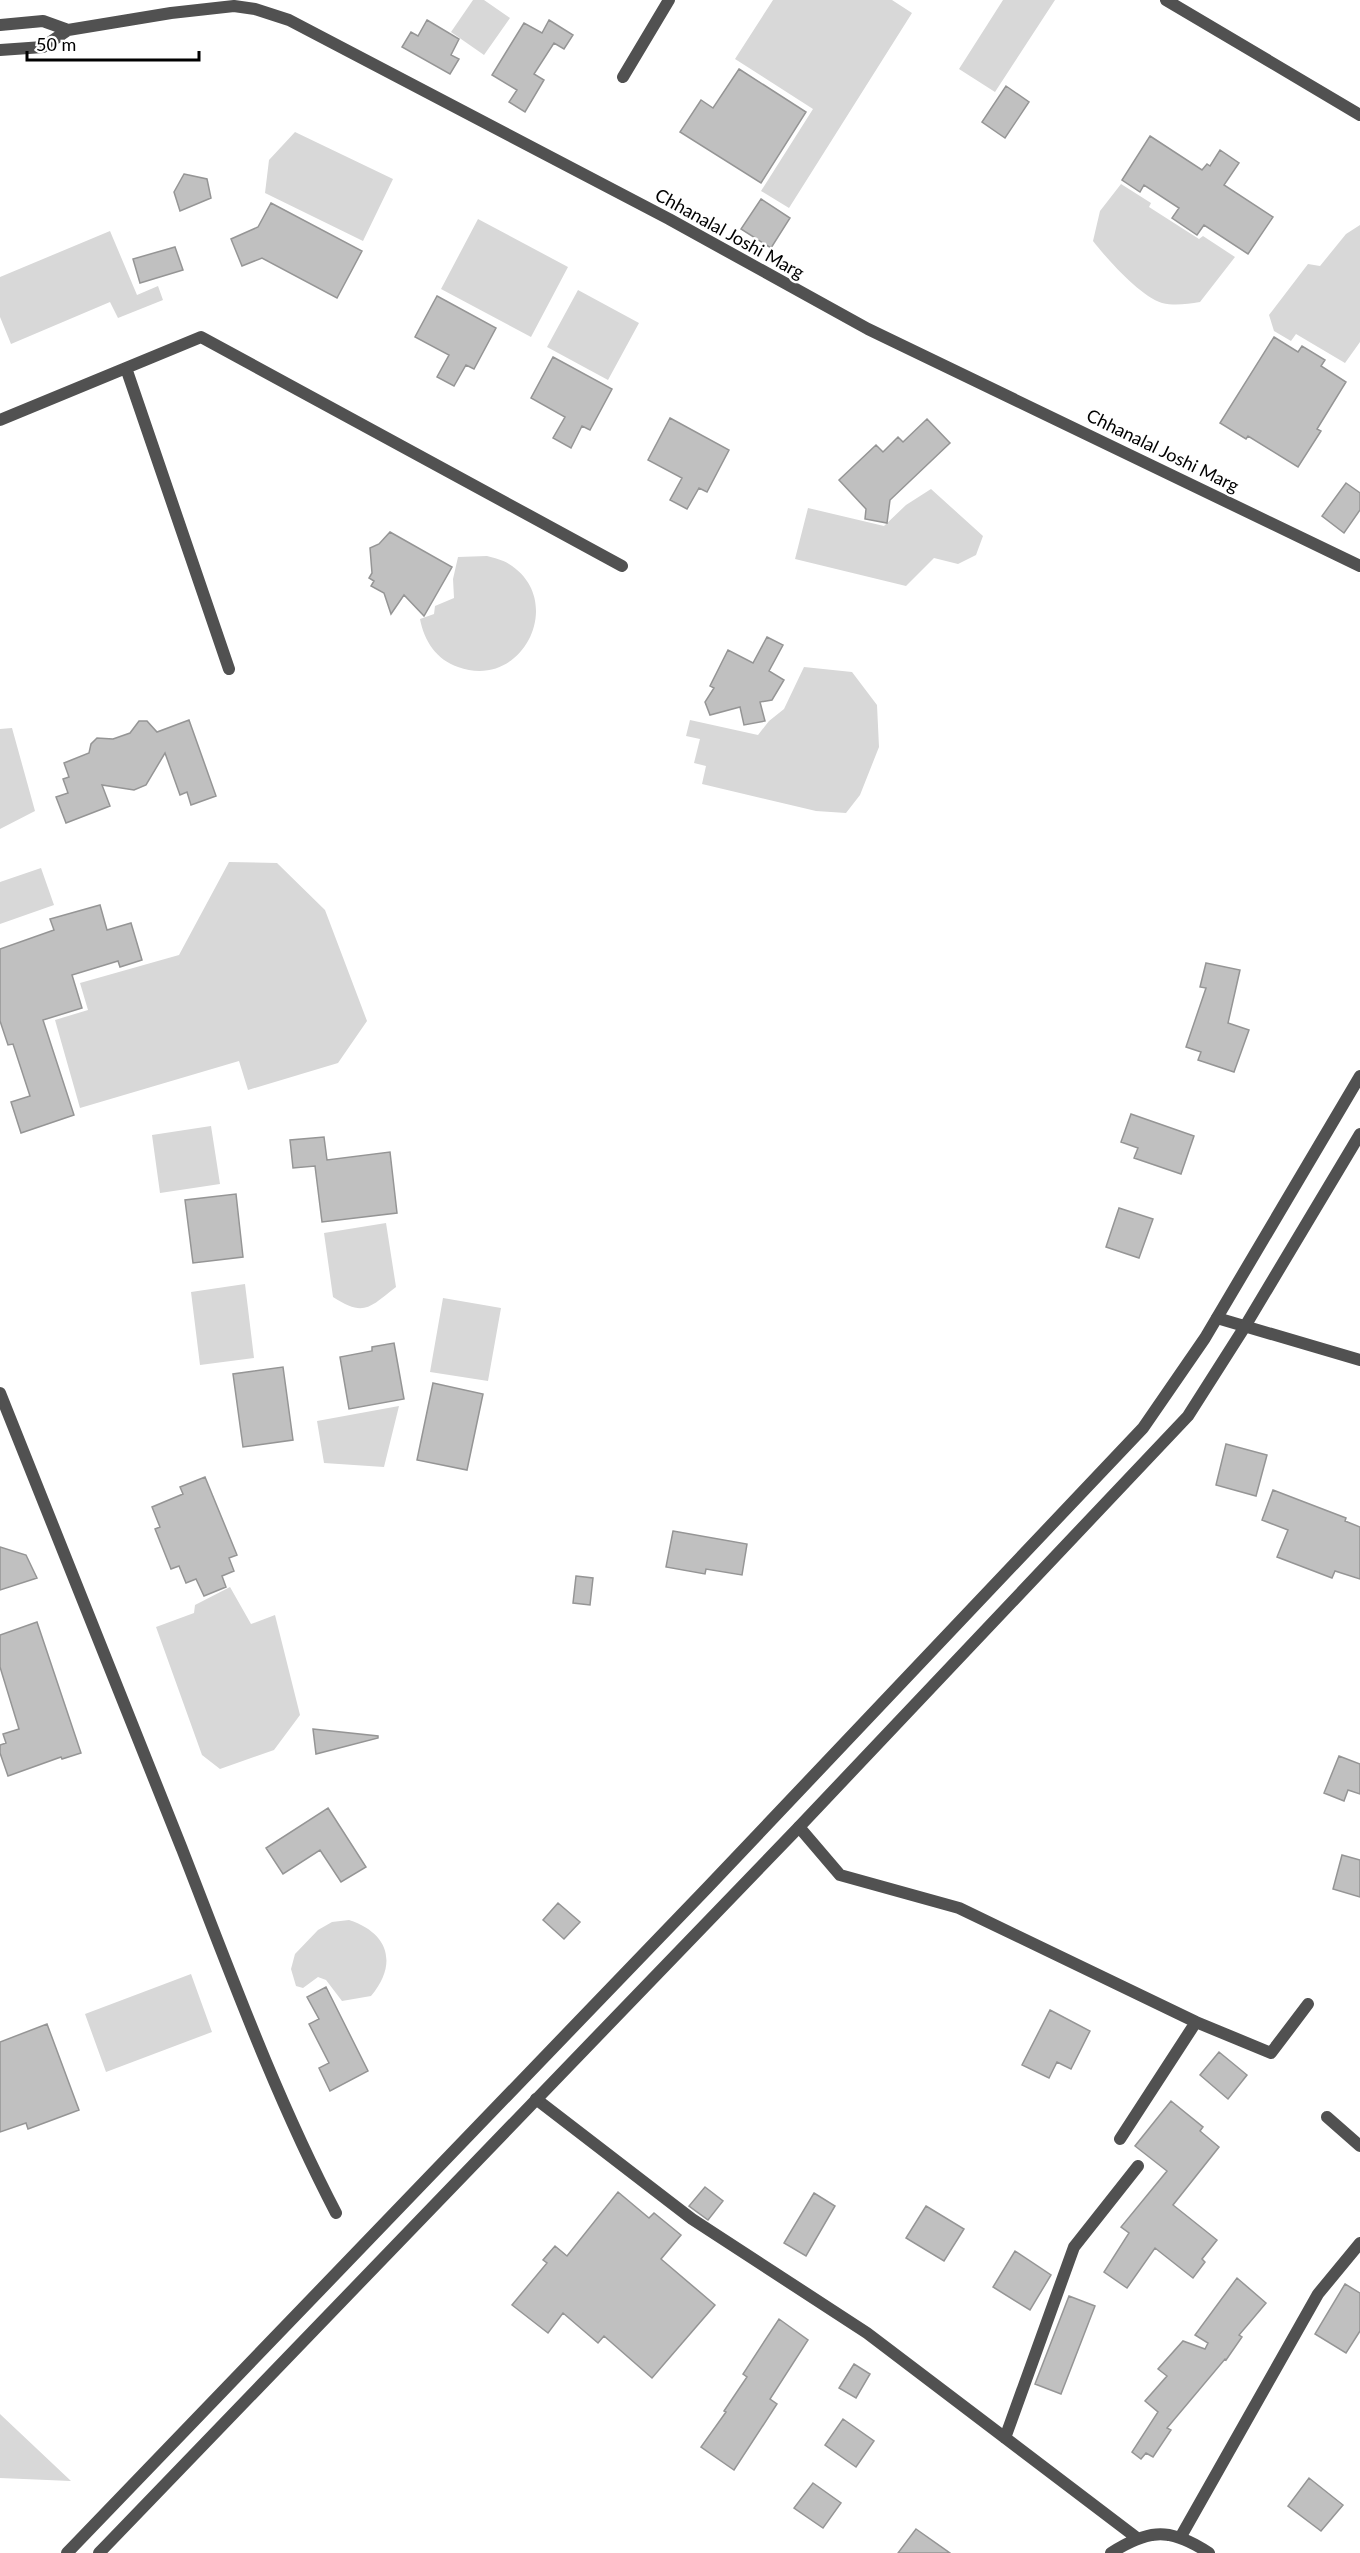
<svg xmlns="http://www.w3.org/2000/svg" width="1360" height="2553" font-family="Lato,sans-serif">
  <style>
    .green { fill: #d8d8d8 }
    .building { fill: #c0c0c0; stroke: #959595; stroke-width: 1.5 }
    .lines { fill: none; stroke-linecap: round; stroke-linejoin: round }
    .service { stroke: #515151; stroke-width: 12 }
    .minor { stroke: #515151; stroke-width: 12 }
    .tertiary { stroke: #515151; stroke-width: 12 }
    .labels { text-anchor: middle; dominant-baseline: central; stroke-width: 5; stroke-linejoin: round; paint-order: stroke }
    .street-label { font-size: 18px; fill: #000; stroke: #fff }
  </style>
  <rect width="100%" height="100%" fill="#fff"/>
  <path class="green" d="M473,0H484L510,18L484,55L451,32Z
    M773,0H892L912,13L789,208L761,191L813,109L735,59Z
    M1003,0H1055L995,92L959,69Z
    M295,132L393,179L363,241L265,193L269,160Z
    M1121,184L1151,203L1149,207L1199,239L1203,236L1235,257L1200,302C1187,304 1175,306 1162,303C1141,297 1106,258 1093,241L1100,211Z
    M478,219L568,267L531,337L441,289Z
    M1360,225V342L1345,363L1296,334L1291,341L1274,331L1269,315L1308,264L1320,266L1346,234Z
    M110,231L137,295L158,286L163,300L118,318L110,302L11,344L0,317V277Z
    M578,290L639,323L608,380L547,347Z
    M931,489L983,536L976,555L958,564L934,558L906,586L795,559L808,508L884,526L906,505Z
    M487,556C494,558 503,560 509,564C567,600 523,691 458,667C437,660 424,641 420,619L434,614L435,606L454,598L453,579L458,557Z
    M804,667L852,672L877,705L879,747L860,795L846,813L816,811L702,784L706,766L694,763L700,739L686,736L690,720L758,735L769,721L784,709Z
    M12,728L35,811L0,829V729Z
    M229,862L277,863L325,910L367,1021L338,1063L248,1090L239,1061L80,1108L55,1020L88,1010L80,983L179,955Z
    M41,868L54,905L0,924V882Z
    M211,1126L220,1184L160,1193L152,1135Z
    M386,1223L396,1287C369,1308 364,1317 333,1297L324,1233Z
    M245,1284L254,1358L200,1365L191,1292Z
    M443,1298L501,1308L488,1381L430,1372Z
    M399,1406L384,1467L324,1463L317,1421Z
    M230,1587L251,1624L275,1615L300,1715L274,1750L220,1769L202,1755L156,1627L194,1613L195,1605Z
    M349,1920C389,1933 398,1964 371,1996L342,2001L326,1980L318,1977L303,1988L296,1986L291,1969L295,1954L318,1930L332,1922Z
    M191,1974L212,2032L106,2072L85,2014Z
    M0,2414L71,2481L0,2478Z"/>
  <path class="building" d="M427,20L459,39L451,55L459,59L450,74L402,47L411,32L418,36Z
    M549,20L573,35L564,49L554,43L534,74L544,80L525,112L509,102L517,90L492,75L524,23L542,33Z
    M739,69L806,112L761,183L680,132L701,100L713,108Z
    M1006,86L1029,102L1005,138L982,122Z
    M1150,136L1202,170L1207,164L1210,166L1220,150L1239,163L1224,185L1273,217L1248,254L1204,225L1197,235L1172,218L1179,208L1144,185L1140,192L1122,180Z
    M184,174L207,179L211,198L180,211L174,192Z
    M761,199L790,218L771,248L741,229Z
    M271,203L362,251L337,298L262,258L242,266L231,239L258,227Z
    M175,247L183,270L140,283L133,259Z
    M437,296L496,328L474,369L466,365L454,386L437,377L449,355L415,337Z
    M1274,337L1298,352L1302,346L1325,360L1321,366L1346,382L1317,429L1321,431L1298,467L1248,436L1246,439L1220,423Z
    M553,357L612,389L590,430L582,426L571,448L553,438L565,417L531,398Z
    M670,418L729,450L707,492L699,488L687,509L670,500L682,478L648,460Z
    M927,419L950,443L890,500L887,523L865,519L866,509L839,480L876,445L883,452L898,437L903,442Z
    M1346,483L1360,493V510L1344,533L1322,516Z
    M390,532L452,567L424,616L404,595L391,614L384,593L371,586L374,581L369,578L372,573L370,548L379,544Z
    M767,637L783,645L769,671L784,680L772,700L760,702L765,721L744,725L740,707L710,715L705,702L714,688L710,686L728,650L753,663Z
    M189,720L216,796L191,805L187,792L180,795L165,753L146,785L134,790L102,785L110,806L66,823L56,797L68,793L63,779L69,777L64,763L89,753L91,744L97,738L113,739L130,733L139,721H147L157,732Z
    M100,905L107,930L131,923L142,960L120,967L118,961L72,975L82,1008L43,1020L74,1115L21,1133L11,1102L30,1096L13,1044L8,1045L0,1021V949L54,930L50,919Z
    M1206,963L1240,970L1228,1023L1249,1030L1234,1072L1198,1060L1201,1052L1186,1047L1206,988L1200,987Z
    M1131,1114L1194,1136L1181,1174L1134,1158L1138,1148L1121,1142Z
    M324,1137L327,1160L390,1152L397,1213L322,1222L315,1166L293,1168L290,1140Z
    M236,1194L243,1257L193,1263L185,1200Z
    M1119,1208L1153,1219L1139,1258L1106,1247Z
    M394,1343L404,1399L349,1409L340,1357L372,1351V1347Z
    M283,1367L293,1440L243,1447L233,1374Z
    M433,1383L483,1394L467,1470L417,1460Z
    M1226,1444L1267,1455L1256,1496L1216,1485Z
    M205,1477L237,1555L229,1558L234,1571L222,1576L226,1587L204,1596L196,1579L186,1583L179,1566L171,1569L155,1529L160,1527L152,1507L183,1494L180,1487Z
    M1273,1490L1346,1518L1345,1521L1360,1527V1579L1335,1571L1332,1578L1277,1557L1288,1530L1262,1520Z
    M673,1531L747,1544L742,1575L706,1569L705,1574L666,1567Z
    M0,1547L26,1555L37,1578L0,1590Z
    M576,1576L593,1578L590,1605L573,1603Z
    M37,1622L81,1753L62,1759L61,1757L8,1776L0,1753V1745L6,1743L3,1734L19,1729L0,1667V1635Z
    M313,1729L378,1736V1738L316,1754Z
    M1339,1756L1360,1764V1794L1348,1790L1344,1801L1324,1793Z
    M328,1808L366,1867L341,1882L320,1850L283,1874L266,1848Z
    M1342,1855L1360,1860V1897L1333,1889Z
    M558,1903L580,1922L564,1939L543,1920Z
    M326,1987L368,2071L330,2091L319,2068L329,2063L309,2024L319,2019L307,1997Z
    M1050,2010L1090,2031L1071,2069L1057,2062L1049,2078L1022,2065Z
    M47,2024L79,2110L28,2129L26,2123L0,2132V2042Z
    M1219,2052L1247,2075L1228,2099L1200,2075Z
    M1171,2101L1203,2127L1200,2131L1219,2147L1173,2205L1217,2240L1202,2259L1205,2262L1193,2278L1155,2248L1127,2288L1104,2272L1129,2233L1121,2227L1167,2171L1135,2146Z
    M705,2187L723,2201L708,2220L689,2206Z
    M618,2192L649,2218L654,2213L681,2235L661,2259L715,2305L652,2378L604,2336L598,2343L563,2313L548,2333L512,2305L547,2263L543,2260L555,2246L567,2256Z
    M814,2193L835,2206L806,2256L784,2243Z
    M926,2206L964,2229L944,2261L906,2238Z
    M1015,2251L1051,2275L1030,2310L993,2287Z
    M1237,2278L1266,2303L1239,2335L1242,2337L1226,2360L1225,2359L1167,2428L1171,2430L1153,2457L1146,2453L1141,2459L1132,2452L1158,2412L1145,2401L1167,2376L1158,2369L1183,2341L1205,2349L1208,2343L1195,2335Z
    M1345,2284L1360,2293V2331L1346,2353L1315,2334Z
    M1069,2296L1095,2306L1061,2394L1035,2384Z
    M779,2319L808,2340L770,2399L777,2404L734,2470L701,2447L726,2412L724,2411L747,2377L743,2374Z
    M854,2364L870,2374L856,2398L839,2388Z
    M843,2419L874,2441L856,2467L825,2445Z
    M1309,2478L1343,2505L1321,2531L1288,2506Z
    M813,2483L841,2503L823,2528L794,2508Z
    M916,2529L950,2553H898Z"/>
  <g class="lines">
    <path class="service" d="M1166,0L1360,115
      M623,77L669,0
      M126,368L229,669
      M0,420L201,337L622,566
      M0,1393C62,1545 122,1697 182,1849C230,1972 275,2096 336,2213"/>
    <path class="minor" d="M1217,1318L1360,1360
      M799,1827L840,1875L959,1908L1196,2022L1271,2053L1308,2004
      M536,2099L692,2219L867,2333L1137,2538
      M1327,2117L1360,2146
      M1120,2139L1196,2022
      M1005,2438L1074,2247L1138,2166
      M1180,2538L1318,2294L1360,2243
      M1111,2553C1150,2528 1171,2528 1209,2553"/>
    <path class="tertiary" d="M0,25L43,21L68,30L171,13L234,6L255,9L289,20L669,219L868,329L1360,566
      M0,50L43,47L68,30
      M67,2553L708,1887L1143,1428L1205,1338L1360,1076
      M99,2553L799,1827L1188,1416L1244,1328L1360,1134"/>
  </g>
  <g class="labels">
    <g class="street-label">
      <text transform="translate(730 233) rotate(29)">Chhanalal Joshi Marg</text>
      <text transform="translate(1163 450) rotate(26)">Chhanalal Joshi Marg</text>
    </g>
  </g>
  <path d="M27 51v9h172v-9" fill="none" stroke="#000000" stroke-width="3"/>
  <text x="36" y="51" font-size="18" fill="#000000" stroke="#ffffff" stroke-width="4.5" paint-order="stroke">50 m</text>
</svg>
